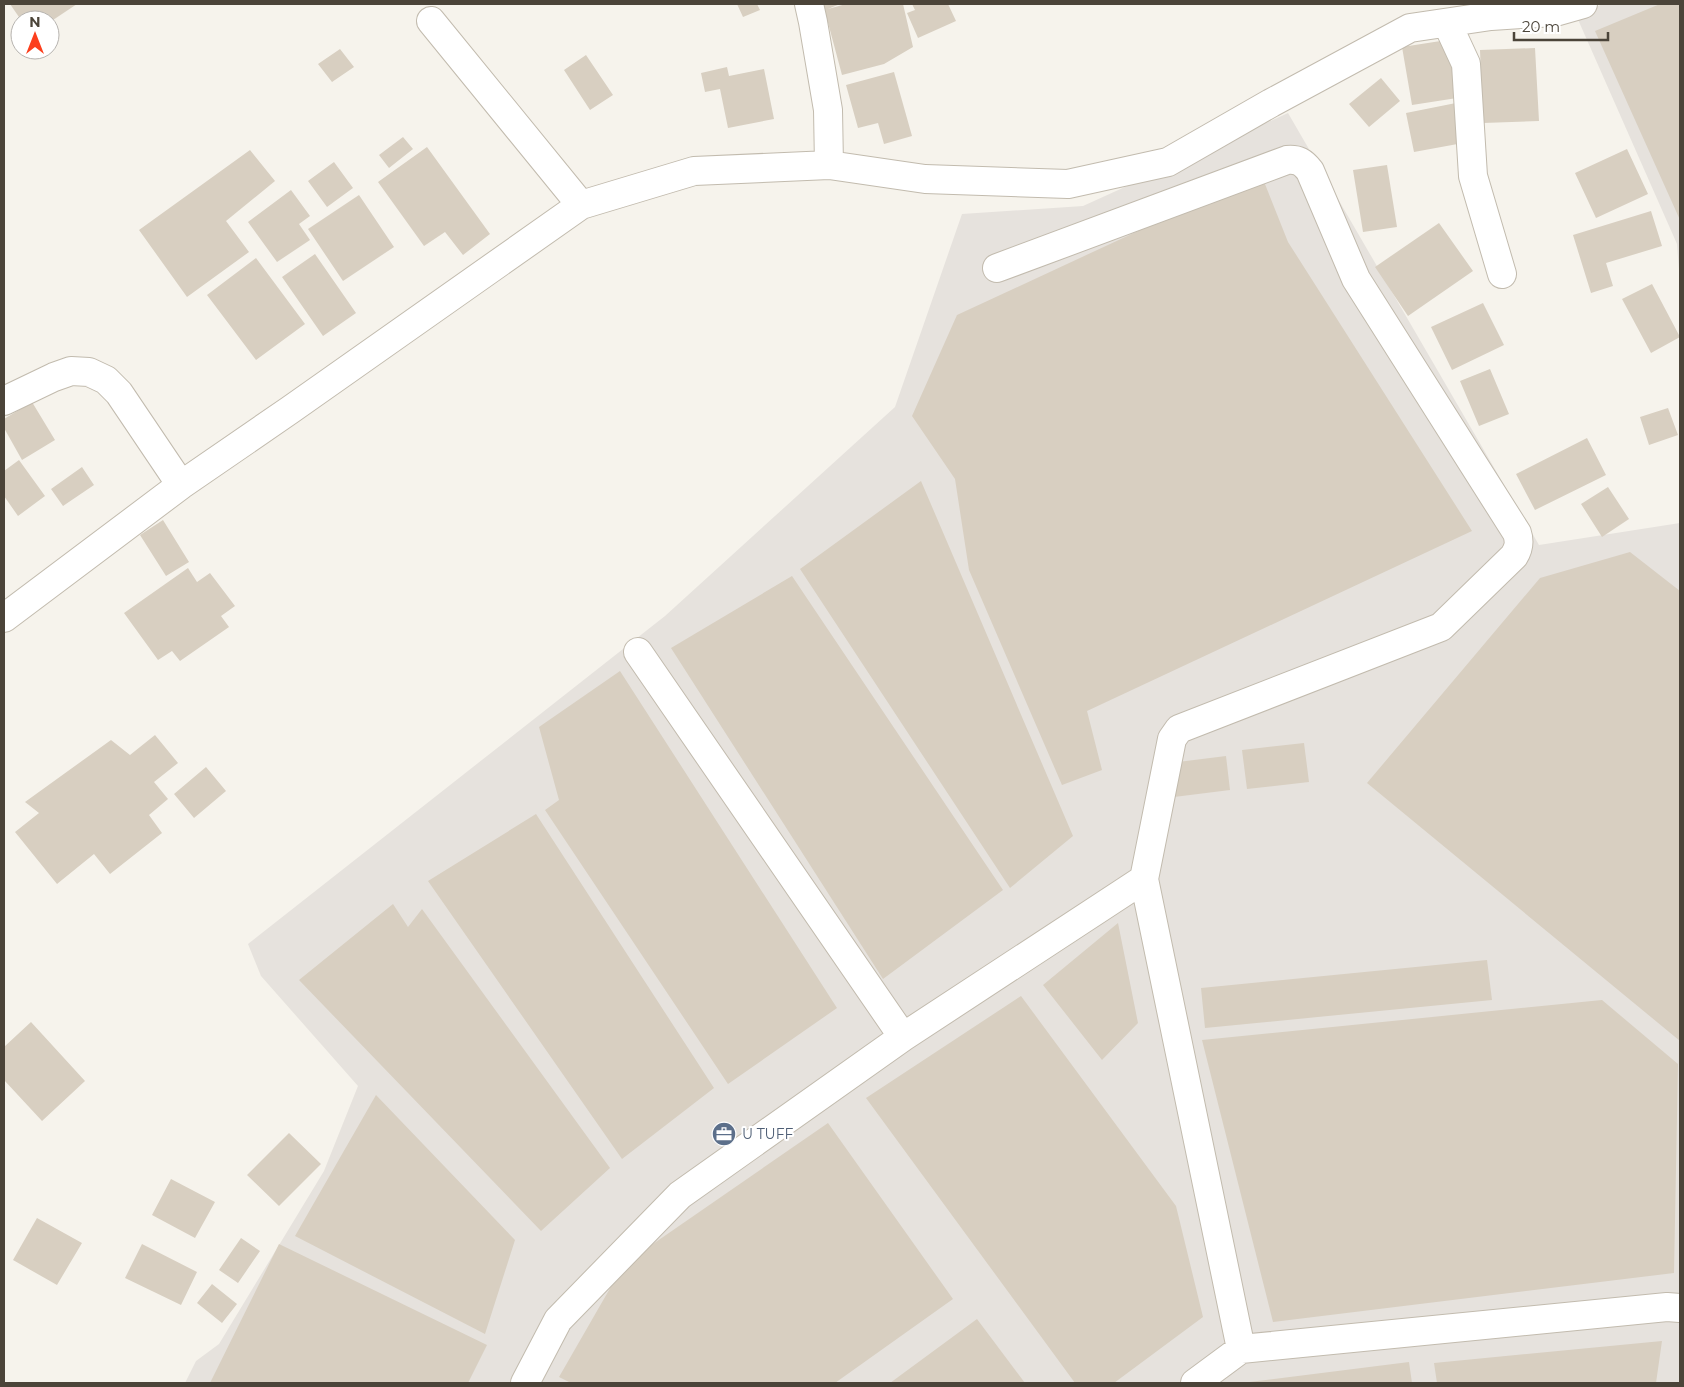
<svg xmlns="http://www.w3.org/2000/svg" width="1684" height="1387" font-family="Montserrat,sans-serif">
  <style>
    .industrial { fill: #e6e2dd }
    .building { fill: #d8cfc1 }
    .lines { fill: none; stroke-linecap: round; stroke-linejoin: round }
    .minor-casing { stroke: #c2bbae; stroke-width: 30 }
    .minor { stroke: #fff; stroke-width: 28 }
    .labels { text-anchor: middle; dominant-baseline: central; stroke-width: 4; stroke-linejoin: round; paint-order: stroke }
    .service-label { font-size: 14px; fill: #4e5e75; stroke: #fff; text-anchor: start }
  </style>
  <rect width="100%" height="100%" fill="#f6f3ec"/>
  <path class="industrial" d="M1603,4H1680V283L1677,244L1576,15Z
    M1288,113L1539,545L1680,523V1383H185L196,1361L219,1344L324,1171L358,1086L261,976L248,944L665,616L895,407L962,214L1083,206Z"/>
  <path class="building" d="M10,4H77L50,22V20H21Z
    M737,4H757L760,10L743,17Z
    M823,4H840L828,9L846,4H903L913,47L884,64L842,75Z
    M912,4H948L956,21L918,38L907,13L915,10Z
    M1660,4H1680V220L1595,31Z
    M1447,40L1457,98L1412,105L1402,47Z
    M1535,48L1539,121L1483,123L1480,50Z
    M340,49L354,67L332,82L318,64Z
    M586,55L613,95L590,110L564,70Z
    M727,67L729,76L764,69L774,119L728,128L720,89L705,92L701,73Z
    M894,72L912,136L884,144L878,123L858,128L846,85Z
    M1381,78L1400,101L1369,127L1349,104Z
    M1456,103L1463,143L1414,152L1406,113Z
    M403,137L413,149L389,168L379,155Z
    M427,147L490,234L463,255L445,232L424,246L378,182Z
    M1627,149L1648,194L1596,218L1575,173Z
    M250,150L275,181L226,221L249,252L187,297L139,230Z
    M334,162L353,188L327,207L308,181Z
    M1387,165L1397,227L1363,232L1353,170Z
    M1261,174L1288,242L1472,531L1087,711L1102,770L1062,785L969,570L955,479L912,416L957,315Z
    M291,190L310,216L299,224L310,240L277,262L248,222Z
    M359,195L394,247L343,281L308,229Z
    M1651,211L1662,246L1606,263L1613,286L1591,293L1573,235Z
    M1439,223L1473,271L1408,316L1375,267Z
    M315,254L356,313L323,336L282,277Z
    M256,258L305,324L256,360L207,295Z
    M1652,284L1680,337L1651,353L1622,299Z
    M1483,303L1504,345L1452,370L1431,327Z
    M1490,369L1509,414L1479,426L1460,381Z
    M32,402L55,440L22,460L4,428V419Z
    M1668,408L1678,435L1649,445L1640,417Z
    M1587,438L1606,475L1535,510L1516,474Z
    M19,460L45,496L18,516L4,496V471Z
    M82,467L94,485L63,506L51,489Z
    M921,481L1073,836L1010,888L800,569Z
    M1608,487L1629,519L1602,537L1581,504Z
    M163,520L189,562L166,576L140,535Z
    M1630,552L1680,591V1041L1367,783L1540,578Z
    M188,568L197,582L210,573L235,606L221,616L229,627L180,661L172,651L158,660L124,613Z
    M792,576L1003,890L883,979L671,648Z
    M620,671L837,1008L728,1084L545,810L559,800L539,727Z
    M155,735L178,763L154,782L168,799L149,815L162,833L110,874L94,854L57,884L15,832L39,813L25,802L111,740L130,755Z
    M1304,743L1309,782L1247,789L1242,750Z
    M1226,756L1230,790L1174,797L1170,763Z
    M206,767L226,791L194,818L174,794Z
    M536,814L714,1088L622,1159L428,881Z
    M393,904L408,927L422,909L610,1168L541,1231L299,980Z
    M1118,923L1138,1023L1102,1060L1043,985Z
    M1487,960L1492,1000L1205,1028L1201,988Z
    M1021,996L1176,1206L1203,1317L1114,1383H1075L866,1098Z
    M1602,1000L1678,1064L1674,1273L1273,1322L1202,1040Z
    M31,1022L85,1081L42,1121L4,1080V1047Z
    M376,1095L515,1240L485,1334L295,1236Z
    M828,1123L953,1299L835,1383H571L559,1377L624,1264Z
    M289,1133L321,1164L279,1206L247,1175Z
    M171,1179L215,1202L195,1238L152,1215Z
    M37,1218L82,1243L57,1285L13,1260Z
    M241,1238L260,1251L238,1283L219,1270Z
    M142,1244L197,1272L181,1305L125,1278Z
    M279,1244L487,1345L468,1383H210Z
    M212,1284L237,1304L222,1323L197,1303Z
    M977,1319L1025,1383H890Z
    M1662,1341L1656,1383H1437L1434,1363Z
    M1409,1362L1412,1383H1249V1382Z"/>
  <g class="lines">
    <g class="minor-casing">
      <path id="minor" d="M809,4L813,22L828,110L829,165
        M431,21L581,205
        M1447,23L1466,64L1473,176L1502,274
        M997,268L1287,160C1298,159 1303,162 1310,171L1356,279L1517,533C1520,542 1519,548 1514,556L1441,627L1179,729L1172,739L1144,879
        M4,401L54,377L71,371L89,372L106,380L119,393L181,485
        M4,618L181,485L290,410L581,205L694,171L829,165L925,179L1068,184L1168,162L1271,103L1410,28L1491,16L1555,12L1583,4
        M638,652L903,1037
        M1241,1349L1667,1307L1680,1308
        M525,1383L558,1320L680,1195L903,1037L1144,879L1241,1349L1195,1383"/>
    </g>
    <use href="#minor" class="minor"/>
  </g>
  <defs>
    <g id="office-disc" transform="scale(1.25)"><circle r="9.5" fill="#5c6f8a" stroke="#fff"/><path d="M-6-3h4V-5.5h4V-3h4V5H-6ZM-1-4.5V-3h2v-1.5ZM-6 0V1H6V0Z" fill="#fff"/></g>
  </defs>
  <g fill-rule="evenodd">
    <use href="#office-disc" x="724" y="1134"/>
  </g>
  <g class="labels">
    <g class="service-label">
      <text x="742" y="1134">U TUFF</text>
    </g>
  </g>
  <rect width="1684" height="1387" fill="none" stroke="#4b4439" stroke-width="10"/>
  <g transform="translate(35 35)"><circle r="24" fill="#ffffff" stroke="#b7b4b0"/>
  <path d="M0-4L9 19L0 12L-9 19Z" fill="#fc3f1d"/>
  <text y="-8" font-size="14" font-weight="bold" text-anchor="middle" fill="#4b4439">N</text>
  </g>
  <path d="M1514 32v8h94v-8" fill="none" stroke="#4b4439" stroke-width="2.5"/>
  <text x="1522" y="32" font-size="15" fill="#4b4439" stroke="#ffffff" stroke-width="4" paint-order="stroke">20 m</text>
</svg>
